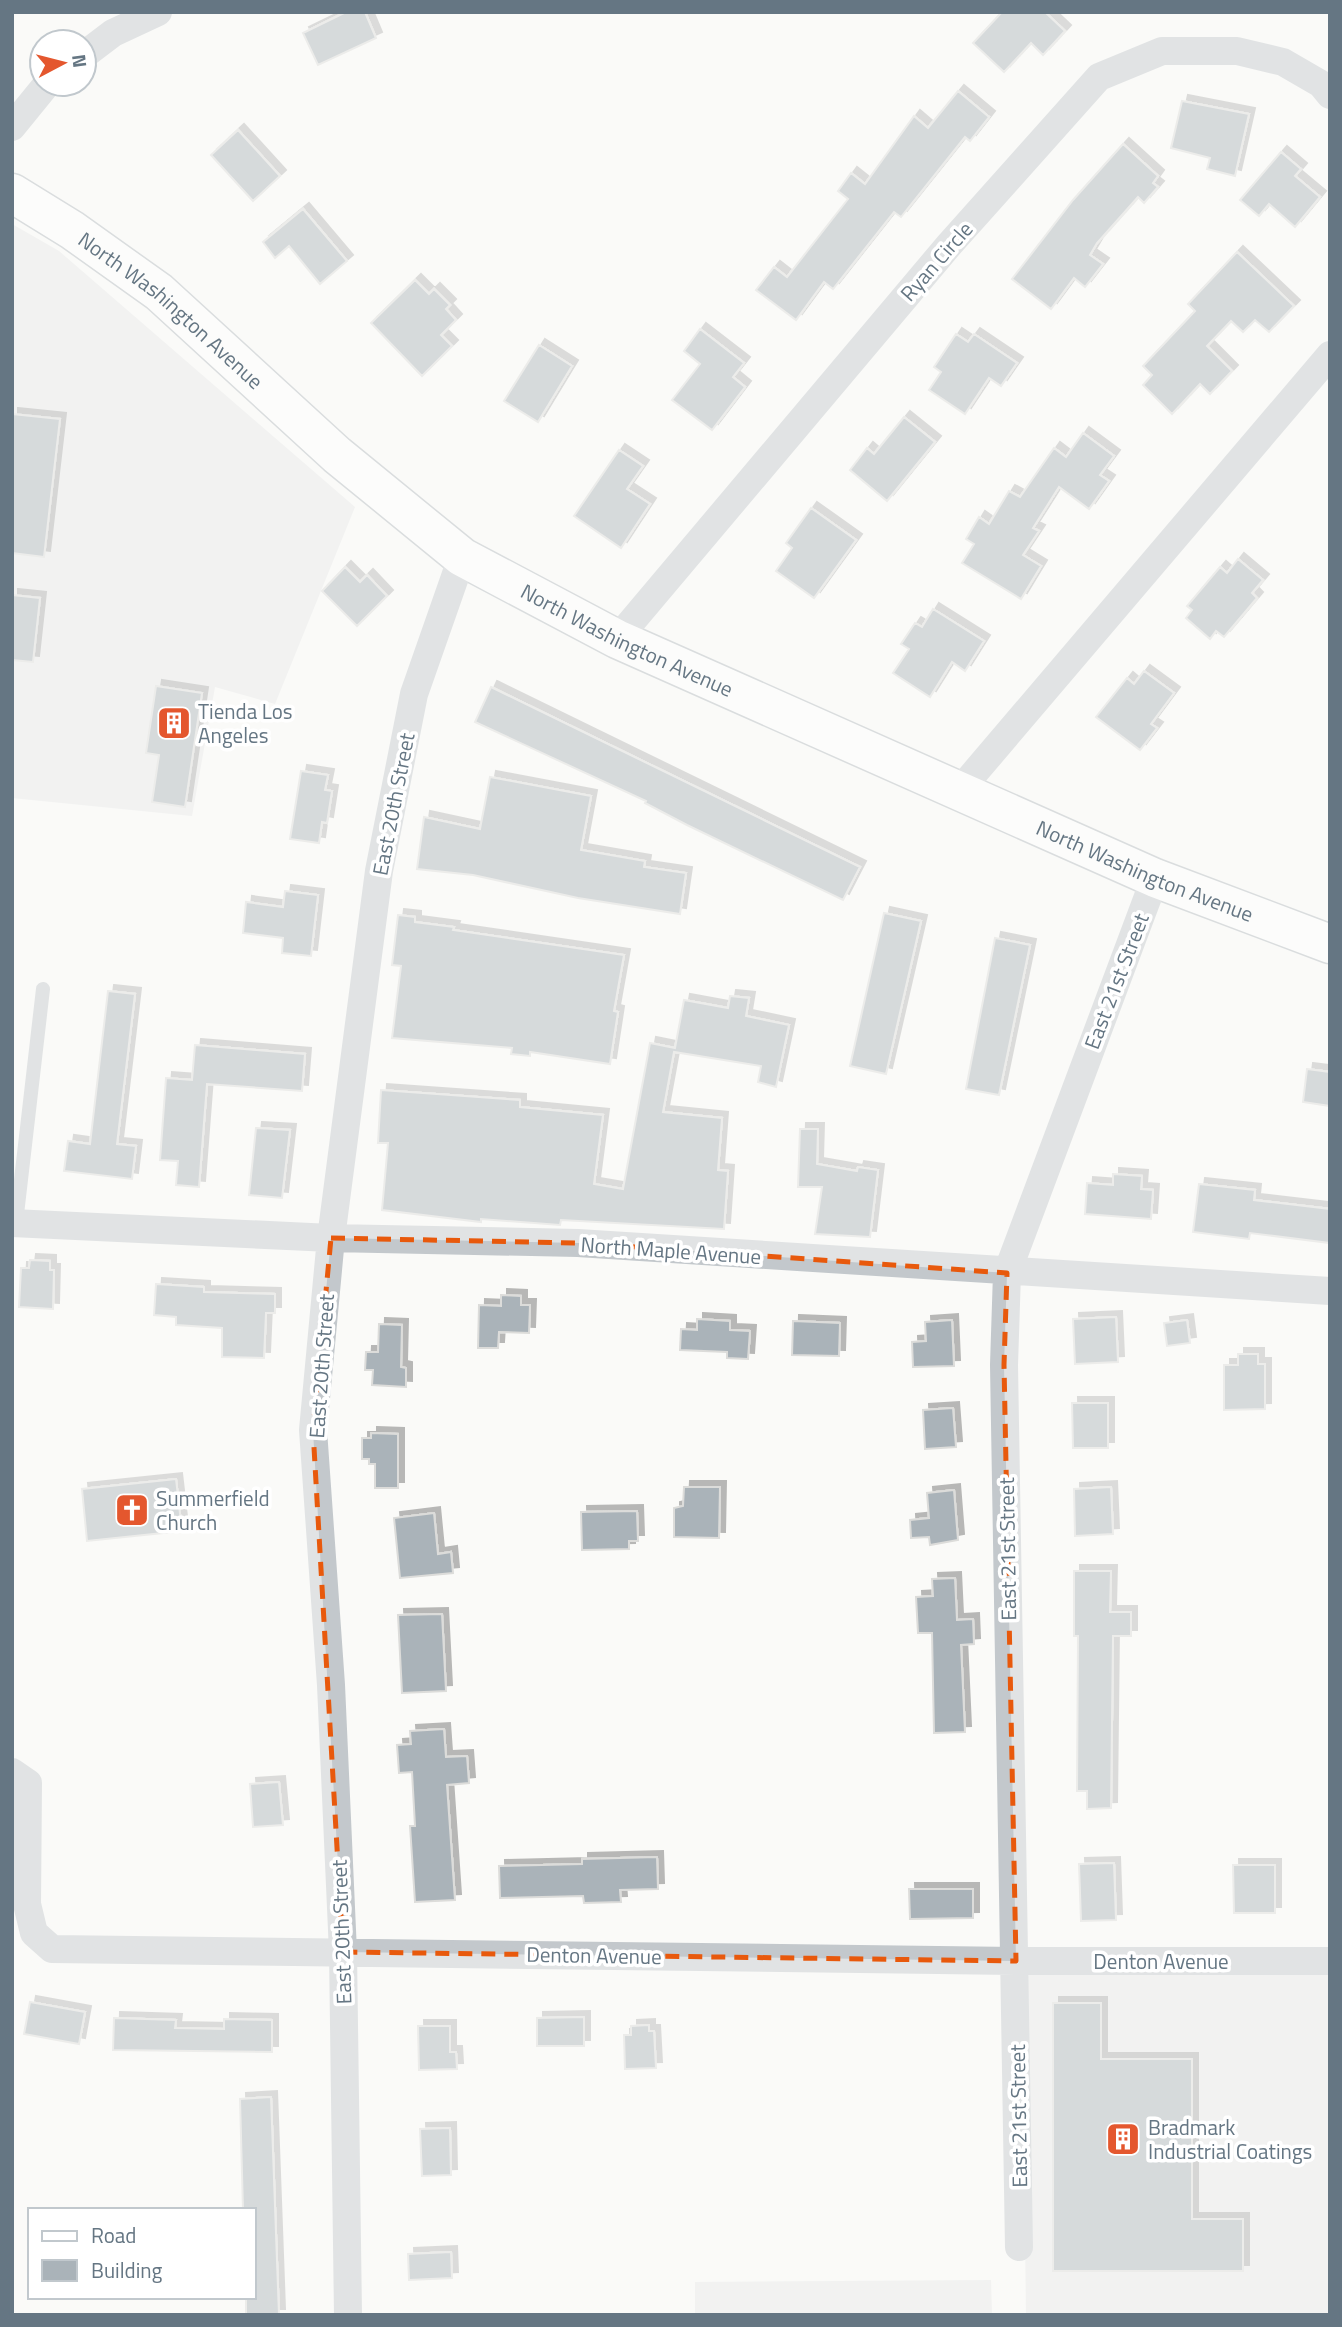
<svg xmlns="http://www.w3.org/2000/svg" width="1342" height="2327" font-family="'Titillium Web',sans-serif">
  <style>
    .built { fill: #e8e9e9 }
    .building { fill: #aab3b9; stroke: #dcdcda; stroke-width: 2; filter: url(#shadow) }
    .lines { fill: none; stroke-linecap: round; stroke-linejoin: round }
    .secondary-casing { stroke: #b3babf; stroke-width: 41 }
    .lane { stroke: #c3c8cc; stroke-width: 14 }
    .street { stroke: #c3c8cc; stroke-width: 28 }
    .secondary { stroke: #fff; stroke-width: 38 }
    .marked { fill: none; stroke: #e8590c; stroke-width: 5; stroke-dasharray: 14 9; stroke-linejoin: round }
    .labels { text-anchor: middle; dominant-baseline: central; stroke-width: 7; stroke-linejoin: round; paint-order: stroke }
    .street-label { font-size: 21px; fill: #657683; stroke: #fff }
    .poi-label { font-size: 21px; fill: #657683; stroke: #fff; text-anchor: start }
  </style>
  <defs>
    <filter id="shadow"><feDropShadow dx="6" dy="-6" stdDeviation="0" flood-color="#0004"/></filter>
  </defs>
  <rect width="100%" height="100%" fill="#fafaf8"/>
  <path class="built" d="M12,224L59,251L355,507L275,704L215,687L192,816L12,798Z
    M1032,1971L1330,1973V2315H1026L1022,1993L1025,1979Z
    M991,2280L992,2315H695V2282Z"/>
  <path class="building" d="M346,12H365L376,38L318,65L303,33Z
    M1002,12H1045L1065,31L1043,55L1031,43L1004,72L973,43Z
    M958,91L989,117L970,141L965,137L901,217L894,212L833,289L824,282L796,320L756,290L774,267L787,277L848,199L838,191L851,173L865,184L914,116L928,128Z
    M1182,101L1249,114L1235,176L1207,169L1210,158L1171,148Z
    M238,130L280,176L253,201L211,155Z
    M1123,144L1158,176L1153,183L1158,187L1144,203L1138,197L1097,243L1090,255L1103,264L1085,287L1074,278L1051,309L1012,279L1073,200Z
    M1281,152L1301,169L1295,176L1320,197L1295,227L1269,204L1259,216L1240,200Z
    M303,209L347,261L320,284L289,246L275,258L263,242Z
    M1237,252L1294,306L1269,332L1255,320L1243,332L1231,321L1207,346L1232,371L1210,394L1200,384L1172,414L1143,385L1152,375L1143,366L1195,311L1188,304Z
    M415,280L429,294L434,289L450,305L446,309L456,320L441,335L452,346L422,376L371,323Z
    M700,329L744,363L733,377L745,387L712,430L672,400L700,364L684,351Z
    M956,334L968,342L974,334L1017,363L1001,386L989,378L965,414L929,390L941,372L934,367Z
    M539,345L572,366L538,422L504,401Z
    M12,414L60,419L44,557L12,553Z
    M904,417L935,442L887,501L850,470L867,448L874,454Z
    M1083,433L1114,456L1100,475L1109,481L1089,509L1059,487L1033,528L1039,531L1023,555L1041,566L1021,599L962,563L974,544L966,539L979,517L989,524L1009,491L1020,497L1054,448L1066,457Z
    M619,450L643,466L627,489L650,504L621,548L574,516Z
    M811,508L856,540L814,598L776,571L792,548L786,543Z
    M1238,559L1263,580L1252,593L1257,598L1224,637L1216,631L1210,639L1186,618L1192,610L1187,606L1220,567L1227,573Z
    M345,567L360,582L367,575L387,596L357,626L322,591Z
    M12,595L40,598L33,662L12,660Z
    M933,609L984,641L965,671L952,662L930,697L893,673L909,649L901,644L915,623L922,627Z
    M1144,671L1174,693L1151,724L1157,728L1140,750L1096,717L1127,678L1134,684Z
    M156,686L202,693L185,807L152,802L159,755L146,753Z
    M491,687L860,867L843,900L687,825L645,803L646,801L475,722Z
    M301,771L328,775L325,790L332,791L327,823L322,822L319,843L290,839Z
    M490,777L591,796L581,850L645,861L644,867L686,873L680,914L578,898L473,875L417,869L424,817L480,829Z
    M285,891L318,895L311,956L282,953L283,938L243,933L246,902L283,907Z
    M884,913L921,921L886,1074L850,1066Z
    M398,915L415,917V922L454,927L453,930L624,955L614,1011L618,1012L610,1064L530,1052V1056L511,1054L512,1048L392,1038L401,966L392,965Z
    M995,938L1030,945L999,1095L966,1089Z
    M108,991L135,994L117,1144L136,1146L132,1179L64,1171L68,1141L90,1144Z
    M730,996L749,998L746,1016L789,1025L776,1087L758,1082L761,1066L674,1052L663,1112L722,1118L718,1170L728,1171L724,1229L561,1220L560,1225L481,1219V1222L382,1210L388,1143H378L381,1090L520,1100V1107L603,1115L594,1184L623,1189L650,1043L675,1048L684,1000L728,1008Z
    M195,1045L305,1054L302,1091L207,1084L199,1187L176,1185L178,1161L160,1160L166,1078L192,1080Z
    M1307,1069L1330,1072V1106L1303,1102Z
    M256,1128L290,1130L282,1198L249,1195Z
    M800,1129H818L817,1164L857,1171L858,1167L878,1170L870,1237L815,1234L822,1187H798Z
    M1113,1174L1142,1176L1141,1189L1153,1190L1151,1219L1085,1214L1087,1183L1113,1185Z
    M1199,1184L1255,1190L1254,1200L1330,1209V1243L1250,1233L1249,1239L1193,1232Z
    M30,1260L50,1261V1270H54L53,1309L19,1307L21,1268H29Z
    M156,1284L204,1287V1292L275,1294V1313H266L264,1358L222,1357V1328L176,1325V1317L154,1315Z
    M501,1295L521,1296V1305H530L529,1333L499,1332L498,1348H478L479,1305L501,1306Z
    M1116,1317L1118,1362L1075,1364L1073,1319Z
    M697,1319L730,1321V1330L750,1331L748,1359L727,1358V1352L680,1350L681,1329L697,1330Z
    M952,1320L954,1366L913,1367L912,1342L926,1341L925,1322Z
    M1187,1320L1190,1343L1167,1346L1164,1323Z
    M793,1321L840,1323L839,1356L792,1355Z
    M379,1324L402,1325L401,1367L406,1368V1387L372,1385L373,1370H365L366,1352H378Z
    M1238,1354H1258V1364H1265V1409L1224,1410V1365H1238Z
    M1072,1403H1108V1448H1073Z
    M953,1408L956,1447L925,1449L923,1410Z
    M371,1433L398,1434V1488H375V1464H369V1459H362V1438H371Z
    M176,1479L182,1531L87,1541L82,1489Z
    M684,1487H720L719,1538L674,1537V1508L683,1506Z
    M1111,1487L1113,1534L1075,1536L1074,1489Z
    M954,1490L958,1540L930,1545L929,1537L911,1538L910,1520L929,1518L927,1493Z
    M637,1511L638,1541H629V1549L582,1550L581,1512Z
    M434,1513L438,1554L451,1552L453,1573L400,1578L394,1518Z
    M1074,1571H1111L1110,1612H1131V1636H1113L1111,1808L1087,1809V1791H1077L1078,1636H1074Z
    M955,1578L957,1620L973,1619L974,1644L961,1645L965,1732L934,1733L932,1633H918L916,1597L933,1596L932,1579Z
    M442,1614L446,1691L402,1693L398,1615Z
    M444,1729L446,1757L467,1756L469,1783L447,1785L455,1900L415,1902L410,1826H415L412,1772L399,1773L397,1745L411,1744L410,1731Z
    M279,1782L283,1825L253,1827L250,1784Z
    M657,1857L658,1889L620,1890L621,1902L584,1903L583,1896L500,1898L499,1866L582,1864V1859Z
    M1114,1863L1116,1920L1081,1921L1079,1864Z
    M1233,1865H1275V1913H1234Z
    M909,1889H973V1918L910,1919Z
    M30,2002L85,2012L79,2044L24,2034Z
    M1053,2003H1101V2059H1192V2219H1243V2271H1053Z
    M584,2017V2046H537V2018Z
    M114,2018L176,2020L175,2028L224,2029V2019L272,2020V2052L113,2050Z
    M649,2025V2031H654L656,2068L625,2069L624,2035H631V2026Z
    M418,2026H450V2052H456L457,2069L419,2070Z
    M271,2097L279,2315H246V2297H254V2210H243L240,2099Z
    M450,2128L451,2175L422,2176L420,2129Z
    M451,2252L452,2278L409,2280L408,2254Z"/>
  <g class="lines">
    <g class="secondary-casing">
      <g id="secondary">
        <path id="s1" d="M12,193L72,230L159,292L337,455L462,557L617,639L1155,878L1330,944"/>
      </g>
    </g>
    <path class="lane" d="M16,1223L43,989"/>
    <path class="street" d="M84,55L113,33L158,12
      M12,127L47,84
      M617,639L949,245L1099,77L1162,51H1237L1283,62L1321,84L1330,95
      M959,791L1330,355
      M12,1223L331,1238L578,1243L1330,1291
      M12,1772L28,1783L27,1904L34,1933L52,1949L1016,1961H1330
      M1019,2247L1004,1365L1007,1273L1155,878
      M348,2315L343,1952L331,1685L313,1430L331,1238L379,871L414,694L462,557"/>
    <use href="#secondary" class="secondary"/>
  </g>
  <path d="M0 0H1342V2327H0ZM331,1238L578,1243L1007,1273L1004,1365L1016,1961L343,1952L313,1430Z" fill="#fafaf8" fill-opacity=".55" fill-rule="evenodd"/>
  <path class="marked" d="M331,1238L578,1243L1007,1273L1004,1365L1016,1961L343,1952L313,1430Z"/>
  <defs>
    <g id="building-square" transform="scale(1.75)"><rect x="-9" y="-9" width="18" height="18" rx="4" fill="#e4572e" stroke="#fff"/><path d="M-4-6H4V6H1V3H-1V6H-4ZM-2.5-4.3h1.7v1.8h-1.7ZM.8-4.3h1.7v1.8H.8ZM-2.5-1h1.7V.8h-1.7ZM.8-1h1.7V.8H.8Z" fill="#fff"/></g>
    <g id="church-square" transform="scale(1.75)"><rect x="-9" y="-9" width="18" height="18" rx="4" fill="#e4572e" stroke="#fff"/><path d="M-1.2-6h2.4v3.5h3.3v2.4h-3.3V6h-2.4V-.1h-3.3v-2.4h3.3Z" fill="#fff"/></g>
  </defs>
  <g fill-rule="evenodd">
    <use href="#building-square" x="174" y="723"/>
    <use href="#church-square" x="132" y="1510"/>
    <use href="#building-square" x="1123" y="2139"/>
  </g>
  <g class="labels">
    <g class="street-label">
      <text transform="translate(936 261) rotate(-49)">Ryan Circle</text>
      <text stroke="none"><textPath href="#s1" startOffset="198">North Washington Avenue</textPath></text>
      <text stroke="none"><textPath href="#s1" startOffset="765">North Washington Avenue</textPath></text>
      <text transform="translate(393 804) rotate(-79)">East 20th Street</text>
      <text stroke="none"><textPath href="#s1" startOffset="1332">North Washington Avenue</textPath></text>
      <text transform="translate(1116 981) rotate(-69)">East 21st Street</text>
      <text transform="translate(671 1250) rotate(4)">North Maple Avenue</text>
      <text transform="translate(321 1366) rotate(-86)">East 20th Street</text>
      <text transform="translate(1007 1549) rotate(-91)">East 21st Street</text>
      <text transform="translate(341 1932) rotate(-92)">East 20th Street</text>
      <text transform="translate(594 1955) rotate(1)">Denton Avenue</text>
      <text x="1161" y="1961">Denton Avenue</text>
      <text transform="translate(1018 2116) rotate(-91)">East 21st Street</text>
    </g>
    <g class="poi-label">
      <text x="198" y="711">Tienda Los<tspan x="198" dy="24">Angeles</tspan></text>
      <text x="156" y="1498">Summerfield<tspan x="156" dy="24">Church</tspan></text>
      <text x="1148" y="2127">Bradmark<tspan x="1148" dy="24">Industrial Coatings</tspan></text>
    </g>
  </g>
  <rect width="1342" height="2327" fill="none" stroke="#657683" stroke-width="28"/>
  <rect x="28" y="2208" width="228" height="91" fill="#ffffff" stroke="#c1c8cd" stroke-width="2"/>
  <rect x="42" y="2231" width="35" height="10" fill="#ffffff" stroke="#c1c8cd" stroke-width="2"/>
  <text x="91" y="2243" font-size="21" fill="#657683">Road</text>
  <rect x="42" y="2260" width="35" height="21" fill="#aab3b9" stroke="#c1c8cd" stroke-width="2"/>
  <text x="91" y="2278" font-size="21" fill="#657683">Building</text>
  <g transform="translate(63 63) rotate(83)"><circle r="33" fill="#ffffff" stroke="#c1c8cd" stroke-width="2"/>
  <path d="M0-5L12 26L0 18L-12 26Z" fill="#e4572e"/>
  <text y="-10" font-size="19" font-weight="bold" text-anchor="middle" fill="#657683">N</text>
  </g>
</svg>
